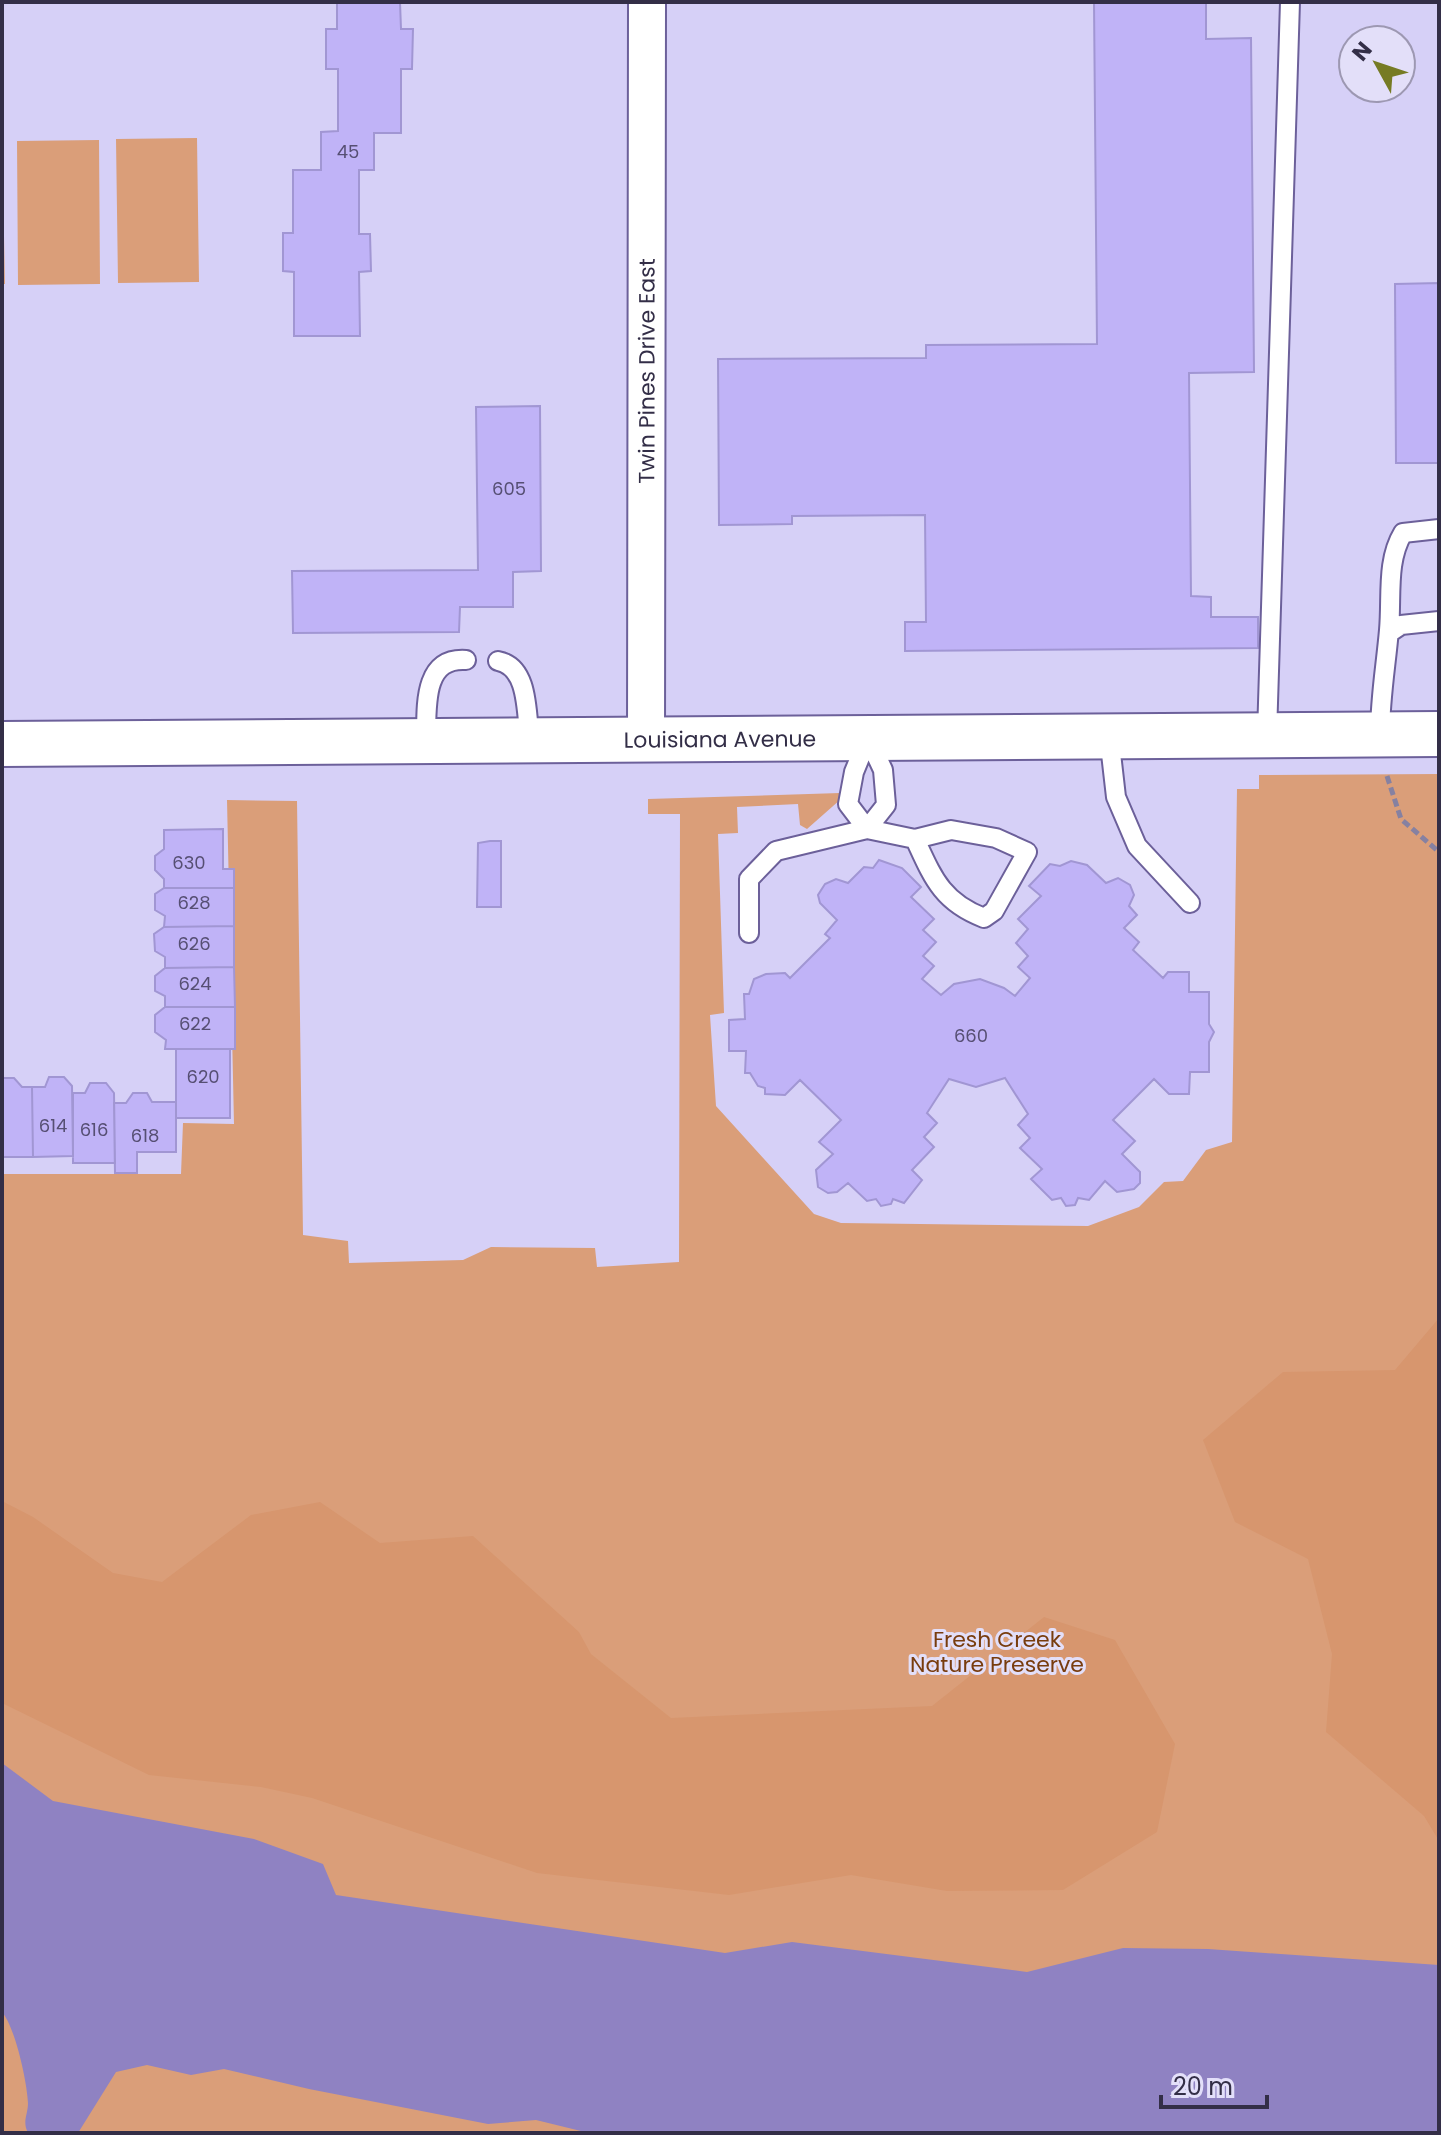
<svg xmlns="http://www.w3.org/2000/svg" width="1441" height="2135" font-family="Poppins,sans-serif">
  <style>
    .green { fill: #da9e79 }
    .forest { fill: #d7966e }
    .water { fill: #8f82c2 }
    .building { fill: #c0b3f7; stroke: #a196d3; stroke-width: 2 }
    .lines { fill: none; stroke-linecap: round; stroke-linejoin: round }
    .lane-casing { stroke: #6c609a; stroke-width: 22 }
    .street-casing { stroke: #6c609a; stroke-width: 40 }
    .secondary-casing { stroke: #6c609a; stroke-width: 48 }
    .path { stroke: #8681a1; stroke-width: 5; stroke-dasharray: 8 4; stroke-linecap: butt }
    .lane { stroke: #fff; stroke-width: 18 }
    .street { stroke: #fff; stroke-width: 36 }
    .secondary { stroke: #fff; stroke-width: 44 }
    .labels { text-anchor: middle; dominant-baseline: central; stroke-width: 6; stroke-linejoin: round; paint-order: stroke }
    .number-label { font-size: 18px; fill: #564f73 }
    .street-label { font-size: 22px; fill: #332e47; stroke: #e3dff9 }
    .park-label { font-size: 22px; fill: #783c0e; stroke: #e3dff9 }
  </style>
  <rect width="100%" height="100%" fill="#d6d0f7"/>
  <path class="green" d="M197,138L199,282L118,283L116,139Z
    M2,140L5,284H2Z
    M99,140L100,284L18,285L17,141Z
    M1439,774V1996L1019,1998L321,1915L2,1795V1174H181L183,1123L234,1124L227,800L297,801L303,1235L348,1241L349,1263L463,1260L491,1247L595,1248L597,1267L679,1262L680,814H648V799L840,793L841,799L807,829L800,825L798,804L737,807L738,833L718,834L724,1013L710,1015L716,1106L814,1214L841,1223L1088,1226L1139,1207L1164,1182L1183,1181L1206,1150L1232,1142L1237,789H1259V775Z
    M2,1971L125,2017L796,2133H2Z"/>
  <path class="forest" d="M1439,1318V1841L1424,1816L1326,1732L1332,1654L1308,1559L1235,1522L1203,1440L1283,1372L1395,1370Z
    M2,1501L33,1517L113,1573L162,1582L251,1515L320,1502L380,1543L473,1536L579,1632L591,1654L671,1718L932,1706L1044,1617L1115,1640L1175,1744L1157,1832L1063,1890L947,1891L851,1875L729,1895L537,1873L312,1798L261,1787L149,1775L2,1703Z"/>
  <path class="water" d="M2,1763L53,1801L254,1839L323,1864L336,1895L725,1953L792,1942L1027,1972L1123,1948L1208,1949L1439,1965V2133H589L536,2120L488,2124L309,2089L224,2069L191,2075L147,2065L116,2072L78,2133H28C22,2121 28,2115 28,2103C27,2081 15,2027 2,2012Z"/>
  <path class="building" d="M337,2H400L401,29H413L412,69H401V133H374V170H359V234H370L371,271L359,272L360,336H294V272L283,271V233H293V170H321V132L338,131V69H326V29H337Z
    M1094,2H1206V39L1251,38L1254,372L1189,373L1191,596L1211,597V617H1258V648L905,651V622H926L925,515L792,516V524L719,525L718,359L926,358V345L1097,344Z
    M1439,283V463H1396L1395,284Z
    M540,406L541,571L513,572V607H460L459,632L293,633L292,571L478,570L476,407Z
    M223,829V869H234V888H164V879L155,870V856L164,849V830Z
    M490,841H501V907H477L478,843Z
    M879,860L902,868L921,887L911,897L934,919L923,930L936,942L923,956L934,966L922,979L941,995L954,984L980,979L1004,988L1015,996L1030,978L1018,967L1028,956L1016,943L1028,929L1018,919L1041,896L1029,886L1050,864L1060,866L1071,861L1087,865L1106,883L1118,878L1130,885L1134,895L1129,906L1137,915L1124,928L1139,942L1133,950L1163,978L1168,972H1189V992H1209V1024L1214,1032L1209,1042V1072H1190L1189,1094H1169L1154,1079L1113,1120L1135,1141L1122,1154L1140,1172V1183L1134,1189L1117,1192L1105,1181L1089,1200L1078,1198L1075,1205L1066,1206L1061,1198L1052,1200L1031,1179L1042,1169L1020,1148L1030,1138L1018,1125L1028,1114L1005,1078L976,1087L949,1079L927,1113L937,1123L924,1137L934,1147L912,1170L922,1180L904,1203L893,1199L891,1204L881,1206L876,1199L867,1201L848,1183L837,1192L828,1193L818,1187L816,1170L833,1154L819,1142L841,1120L800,1080L785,1095L765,1094V1088L758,1086L750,1073H745L746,1051H729V1020L745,1019L744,994H749L754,979L766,974L785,973L790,978L830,938L825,934L837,920L820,903L818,895L825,884L836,879L848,883L864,867L873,868Z
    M164,888H234V926L164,927L165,916L155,910V894Z
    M234,926V967L165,968V957L155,951L154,934L164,927Z
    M234,967L235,1007H165V996L155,991V976L165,968Z
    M165,1007H235V1049H165L166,1040L155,1032V1015Z
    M176,1049H230V1118H176Z
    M49,1077H64L72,1086L73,1156L33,1157L32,1087H45Z
    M2,1078H14L22,1087H32L33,1157H2Z
    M90,1083H106L114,1093L115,1163H73V1093H85Z
    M133,1093H147L152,1102H176V1152H137V1173H115L114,1103H126Z"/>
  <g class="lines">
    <g class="lane-casing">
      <path id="lane" d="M1389,633L1401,625L1439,621
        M498,661C530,667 526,716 530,742
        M1380,734C1380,698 1386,665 1389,630C1392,597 1386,561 1403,533L1439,529
        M1267,735L1290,2
        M1109,736L1116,797L1137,846L1190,903
        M426,741C427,711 421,657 466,660
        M867,829L886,805L883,770L868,738
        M867,829L848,804L854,772L868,738
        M749,933V879L776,851L867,829L915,839L951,830L996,838L1027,852L994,911L984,918C942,902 933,878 915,839"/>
    </g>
    <g class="street-casing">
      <g id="street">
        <path id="s1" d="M646,741L647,2"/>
      </g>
    </g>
    <g class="secondary-casing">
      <g id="secondary">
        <path id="s2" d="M2,744L1439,734"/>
      </g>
    </g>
    <path class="path" d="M1387,776L1401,819L1439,852"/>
    <use href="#lane" class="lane"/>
    <use href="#street" class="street"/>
    <use href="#secondary" class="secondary"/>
  </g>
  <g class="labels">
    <g class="number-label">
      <text x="348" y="151">45</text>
      <text x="509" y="488">605</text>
      <text x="189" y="862">630</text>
      <text x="194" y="902">628</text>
      <text x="194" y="943">626</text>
      <text x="195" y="983">624</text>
      <text x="195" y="1023">622</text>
      <text x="971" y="1035">660</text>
      <text x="203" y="1076">620</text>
      <text x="53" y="1125">614</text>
      <text x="94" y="1129">616</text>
      <text x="145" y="1135">618</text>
    </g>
    <g class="street-label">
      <text stroke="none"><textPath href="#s1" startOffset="370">Twin Pines Drive East</textPath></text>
      <text stroke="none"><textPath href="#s2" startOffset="718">Louisiana Avenue</textPath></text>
    </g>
    <g class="park-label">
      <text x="997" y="1639">Fresh Creek<tspan x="997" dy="25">Nature Preserve</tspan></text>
    </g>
  </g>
  <rect width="1441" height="2135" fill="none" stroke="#332e47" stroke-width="8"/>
  <g transform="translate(1377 64) rotate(310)"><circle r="38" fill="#e3dff9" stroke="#9d98b2" stroke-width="2"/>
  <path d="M0-6L14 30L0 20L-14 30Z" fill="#767b24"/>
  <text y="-12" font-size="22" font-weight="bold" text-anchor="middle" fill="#332e47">N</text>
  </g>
  <path d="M1161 2095v12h106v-12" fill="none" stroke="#332e47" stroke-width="4"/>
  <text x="1173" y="2095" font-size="24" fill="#332e47" stroke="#e3dff9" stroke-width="6" paint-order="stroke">20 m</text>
</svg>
